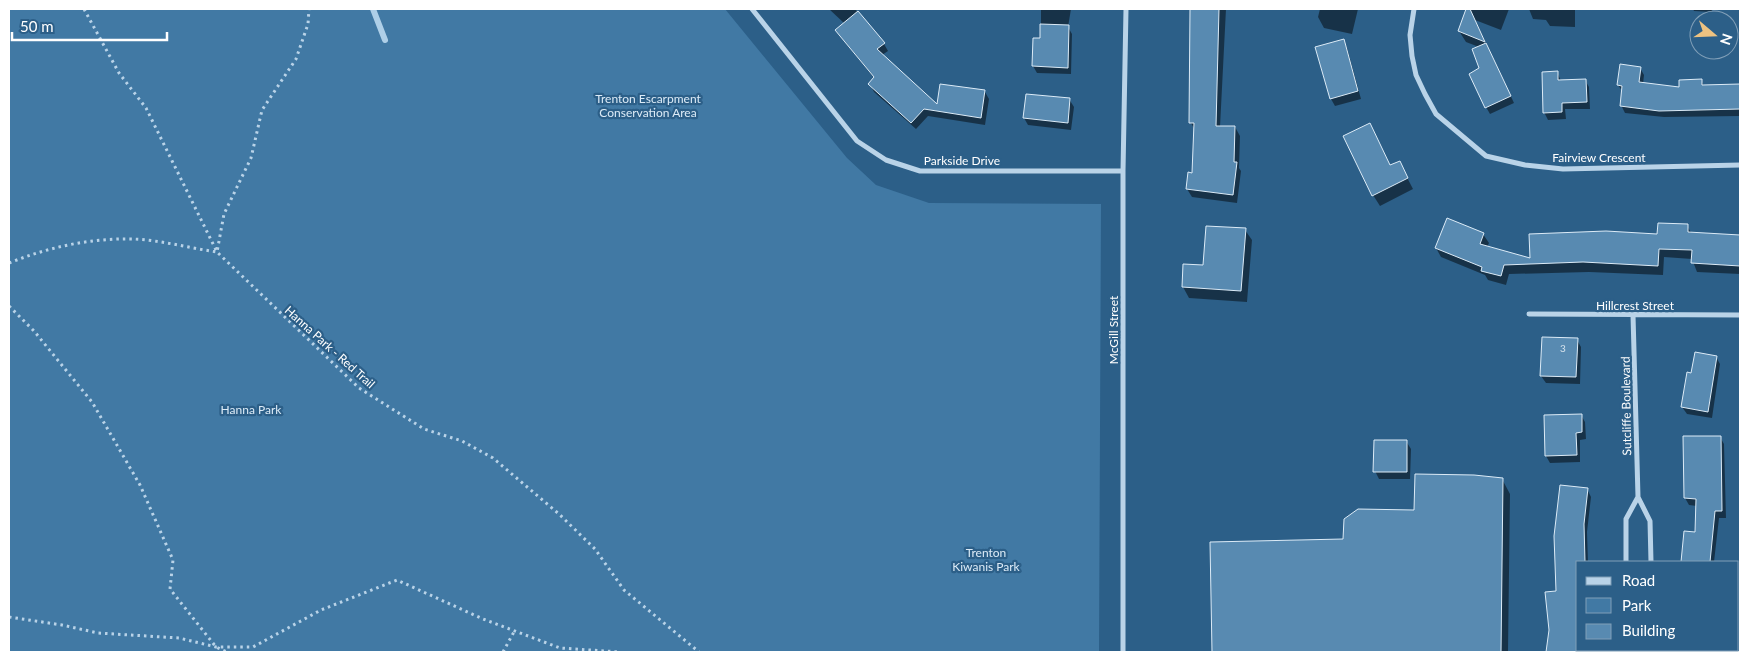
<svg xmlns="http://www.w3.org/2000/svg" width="1749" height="661" font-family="Lato,sans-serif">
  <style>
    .green { fill: #4179a4 }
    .shadow { fill: #0007 }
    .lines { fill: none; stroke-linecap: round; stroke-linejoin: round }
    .stream { stroke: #aecfe8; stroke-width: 6 }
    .building { fill: #588ab1; stroke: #dcebf7 }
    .path { stroke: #b9d3e8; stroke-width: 3; stroke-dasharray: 2.5 4; stroke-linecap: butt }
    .minor { stroke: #b9d3e8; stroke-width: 5 }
    .labels { text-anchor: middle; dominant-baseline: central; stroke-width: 4.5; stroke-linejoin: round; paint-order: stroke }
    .number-label { font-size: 10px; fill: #d5e2ec }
    .park-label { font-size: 12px; fill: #dcebf7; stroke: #2c5f88 }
    .street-label { font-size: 12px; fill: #fff; stroke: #2c5f88 }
  </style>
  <rect width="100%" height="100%" fill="#2c5f88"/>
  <path class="green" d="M9,9H725L847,158L876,185L929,203L1101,204L1099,652H9Z"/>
  <path class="shadow" d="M829,9H855L884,44L888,51L882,55L938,106L985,92L989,99L985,125L928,116L916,129L874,92L870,84L875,79L841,37L837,30L845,24Z
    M1041,9H1071L1068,27L1072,34L1071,74L1037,73L1033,66L1034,39L1041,40Z
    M1192,9H1226L1220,127H1235L1240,136L1239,168L1241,171L1237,203L1192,197L1187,189L1193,174L1195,130L1191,123Z
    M1320,9H1358L1352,34L1324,28L1318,17Z
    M1468,9H1509L1501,30L1475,20L1514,103L1490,114L1486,107L1479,47L1466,42L1459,31Z
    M1529,9H1575V27L1550,26L1546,20L1533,19Z
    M1611,9H1655V10Z
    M1693,9H1712V12L1694,11Z
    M1343,40L1347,48L1361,99L1335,106L1331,99Z
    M1640,68L1644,75L1643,84L1680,88L1701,80L1704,86L1740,85V116L1664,117L1625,113L1621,105L1623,92L1618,85Z
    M1557,72L1561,81L1585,80L1589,87L1590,109H1565L1566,119L1548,120L1544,112Z
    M1069,99L1074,107L1071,130L1028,125L1024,118Z
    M1399,162L1413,189L1380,206L1373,195L1391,167Z
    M1687,226L1692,234L1740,237V274L1697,272L1692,259L1664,257L1663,275L1589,272L1509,274L1506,285L1488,280L1485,275L1441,257L1436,248L1483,234L1489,243L1487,247L1531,259L1659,235Z
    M1245,230L1252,240L1247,302L1189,298L1183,287Z
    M1577,340L1581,347L1580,384L1546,383L1541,376Z
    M1716,357L1720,364L1712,418L1687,414L1682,407L1692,374Z
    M1581,415L1585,422L1586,439L1580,440V462L1550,463L1546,456Z
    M1684,437H1720L1724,444L1726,518H1719L1714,562H1682L1685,532L1697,533V506L1689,505L1685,498Z
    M1406,441L1411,449L1410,479H1379L1375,471Z
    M1502,479L1510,494L1508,652H1213L1212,543L1344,541Z
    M1587,489L1591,497L1587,532L1588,562H1578V650H1589V652H1547L1557,592Z
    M1683,650H1718V652H1683Z"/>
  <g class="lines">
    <path class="stream" d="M373,9L385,40"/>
  </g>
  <path class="building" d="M1190,9H1219L1216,126H1235L1234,162H1237L1233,195L1186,189L1188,172L1192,173L1194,123H1189Z
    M1466,9H1470L1485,42L1458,31Z
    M858,11L885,43L877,49L937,104L940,84L985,90L981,118L924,109L911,123L868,84L874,77L835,30Z
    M1040,24L1069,25L1068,68L1032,66L1033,38H1040Z
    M1344,39L1358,91L1330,99L1315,47Z
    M1486,43L1511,96L1485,108L1469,74L1479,68L1472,49Z
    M1620,64L1641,67L1639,82L1679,87V80L1702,79V85L1740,84V109L1659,111L1620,106L1622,86L1617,85Z
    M1558,71V80L1586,79L1587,102L1562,103V112L1543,113L1542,72Z
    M1026,94L1070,98L1068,123L1023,118Z
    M1370,123L1390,165L1400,161L1408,178L1372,196L1343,136Z
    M1447,218L1484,233L1480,244L1530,258L1529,234L1606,231L1657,234L1658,223L1688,224V232L1740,235V266L1691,263L1692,250L1659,249L1658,266L1583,262L1504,265L1501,276L1481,271L1482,267L1435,248Z
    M1206,226L1246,228L1241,291L1182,287L1183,264L1203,265Z
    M1542,337L1578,338L1576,377L1540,376Z
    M1695,352L1717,356L1708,412L1681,407L1687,372L1691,373Z
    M1582,414V432L1576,433L1577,455L1545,456L1544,415Z
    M1683,436H1721L1722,511H1715L1710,562H1681L1684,531L1695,532L1696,499L1684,498Z
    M1374,440H1407V472H1373Z
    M1415,474L1474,475L1503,478L1501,652H1212L1210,542L1343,539L1344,519L1358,509L1414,510Z
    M1560,485L1588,488L1584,524L1585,562H1578V652H1546L1549,630L1545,592L1556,591L1554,536Z"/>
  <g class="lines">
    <path class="path" d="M84,9L119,73L146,108L217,252L359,388L424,429L462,441L493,458L559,514L595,549L624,590L699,652
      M9,263C49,247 90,238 133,239C160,240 189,248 217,252L224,214L251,158L262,110L296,59L308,24L309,9
      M9,306L34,331L92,402L140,485L173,560L170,589L216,647L227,652
      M9,617L62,625L98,633L179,638L216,647H253L321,610L397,580L483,619L560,648L620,652
      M503,652L515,630"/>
    <path class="minor" d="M752,9L857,141L886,160L920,171H1123
      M1414,9L1410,35L1412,56L1416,75L1425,94L1436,114L1486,156L1525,165L1563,169L1740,165
      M1529,314L1740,315
      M1633,315L1638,497L1650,521L1651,562
      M1626,562V519L1638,497
      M1653,650V652
      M1123,652V171L1126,9
      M1626,652V650"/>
  </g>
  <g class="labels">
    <g class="number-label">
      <text x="1563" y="348">3</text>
    </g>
    <g class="park-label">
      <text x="648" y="98">Trenton Escarpment<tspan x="648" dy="14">Conservation Area</tspan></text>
      <text x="251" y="409">Hanna Park</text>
      <text x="986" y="552">Trenton<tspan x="986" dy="14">Kiwanis Park</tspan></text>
    </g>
    <g class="street-label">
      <text x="1599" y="157">Fairview Crescent</text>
      <text x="962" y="160">Parkside Drive</text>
      <text x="1635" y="305">Hillcrest Street</text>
      <text transform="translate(1113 330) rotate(-90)">McGill Street</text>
      <text transform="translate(330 347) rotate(42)">Hanna Park - Red Trail</text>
      <text transform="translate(1626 406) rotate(-91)">Sutcliffe Boulevard</text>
    </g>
  </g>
  <rect width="1749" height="661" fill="none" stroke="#ffffff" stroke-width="20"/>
  <rect x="1576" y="561" width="162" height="90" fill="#2c5f88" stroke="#809fb8"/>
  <rect x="1586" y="577" width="25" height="8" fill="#b9d3e8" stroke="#809fb8"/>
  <text x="1622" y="586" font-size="15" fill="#ffffff">Road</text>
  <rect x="1586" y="598" width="25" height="15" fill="#4179a4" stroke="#809fb8"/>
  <text x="1622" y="611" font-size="15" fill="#ffffff">Park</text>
  <rect x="1586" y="624" width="25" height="15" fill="#588ab1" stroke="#809fb8"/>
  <text x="1622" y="636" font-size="15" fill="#ffffff">Building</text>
  <g transform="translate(1714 35) rotate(109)"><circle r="24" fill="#2c5f88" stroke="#809fb8"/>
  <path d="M0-4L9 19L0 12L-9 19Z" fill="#edc281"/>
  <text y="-8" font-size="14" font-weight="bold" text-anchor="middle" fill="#ffffff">N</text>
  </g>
  <path d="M12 32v8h155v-8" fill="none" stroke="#ffffff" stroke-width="2.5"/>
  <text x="20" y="32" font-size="15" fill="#ffffff" stroke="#2c5f88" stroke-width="4" paint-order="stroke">50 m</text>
</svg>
